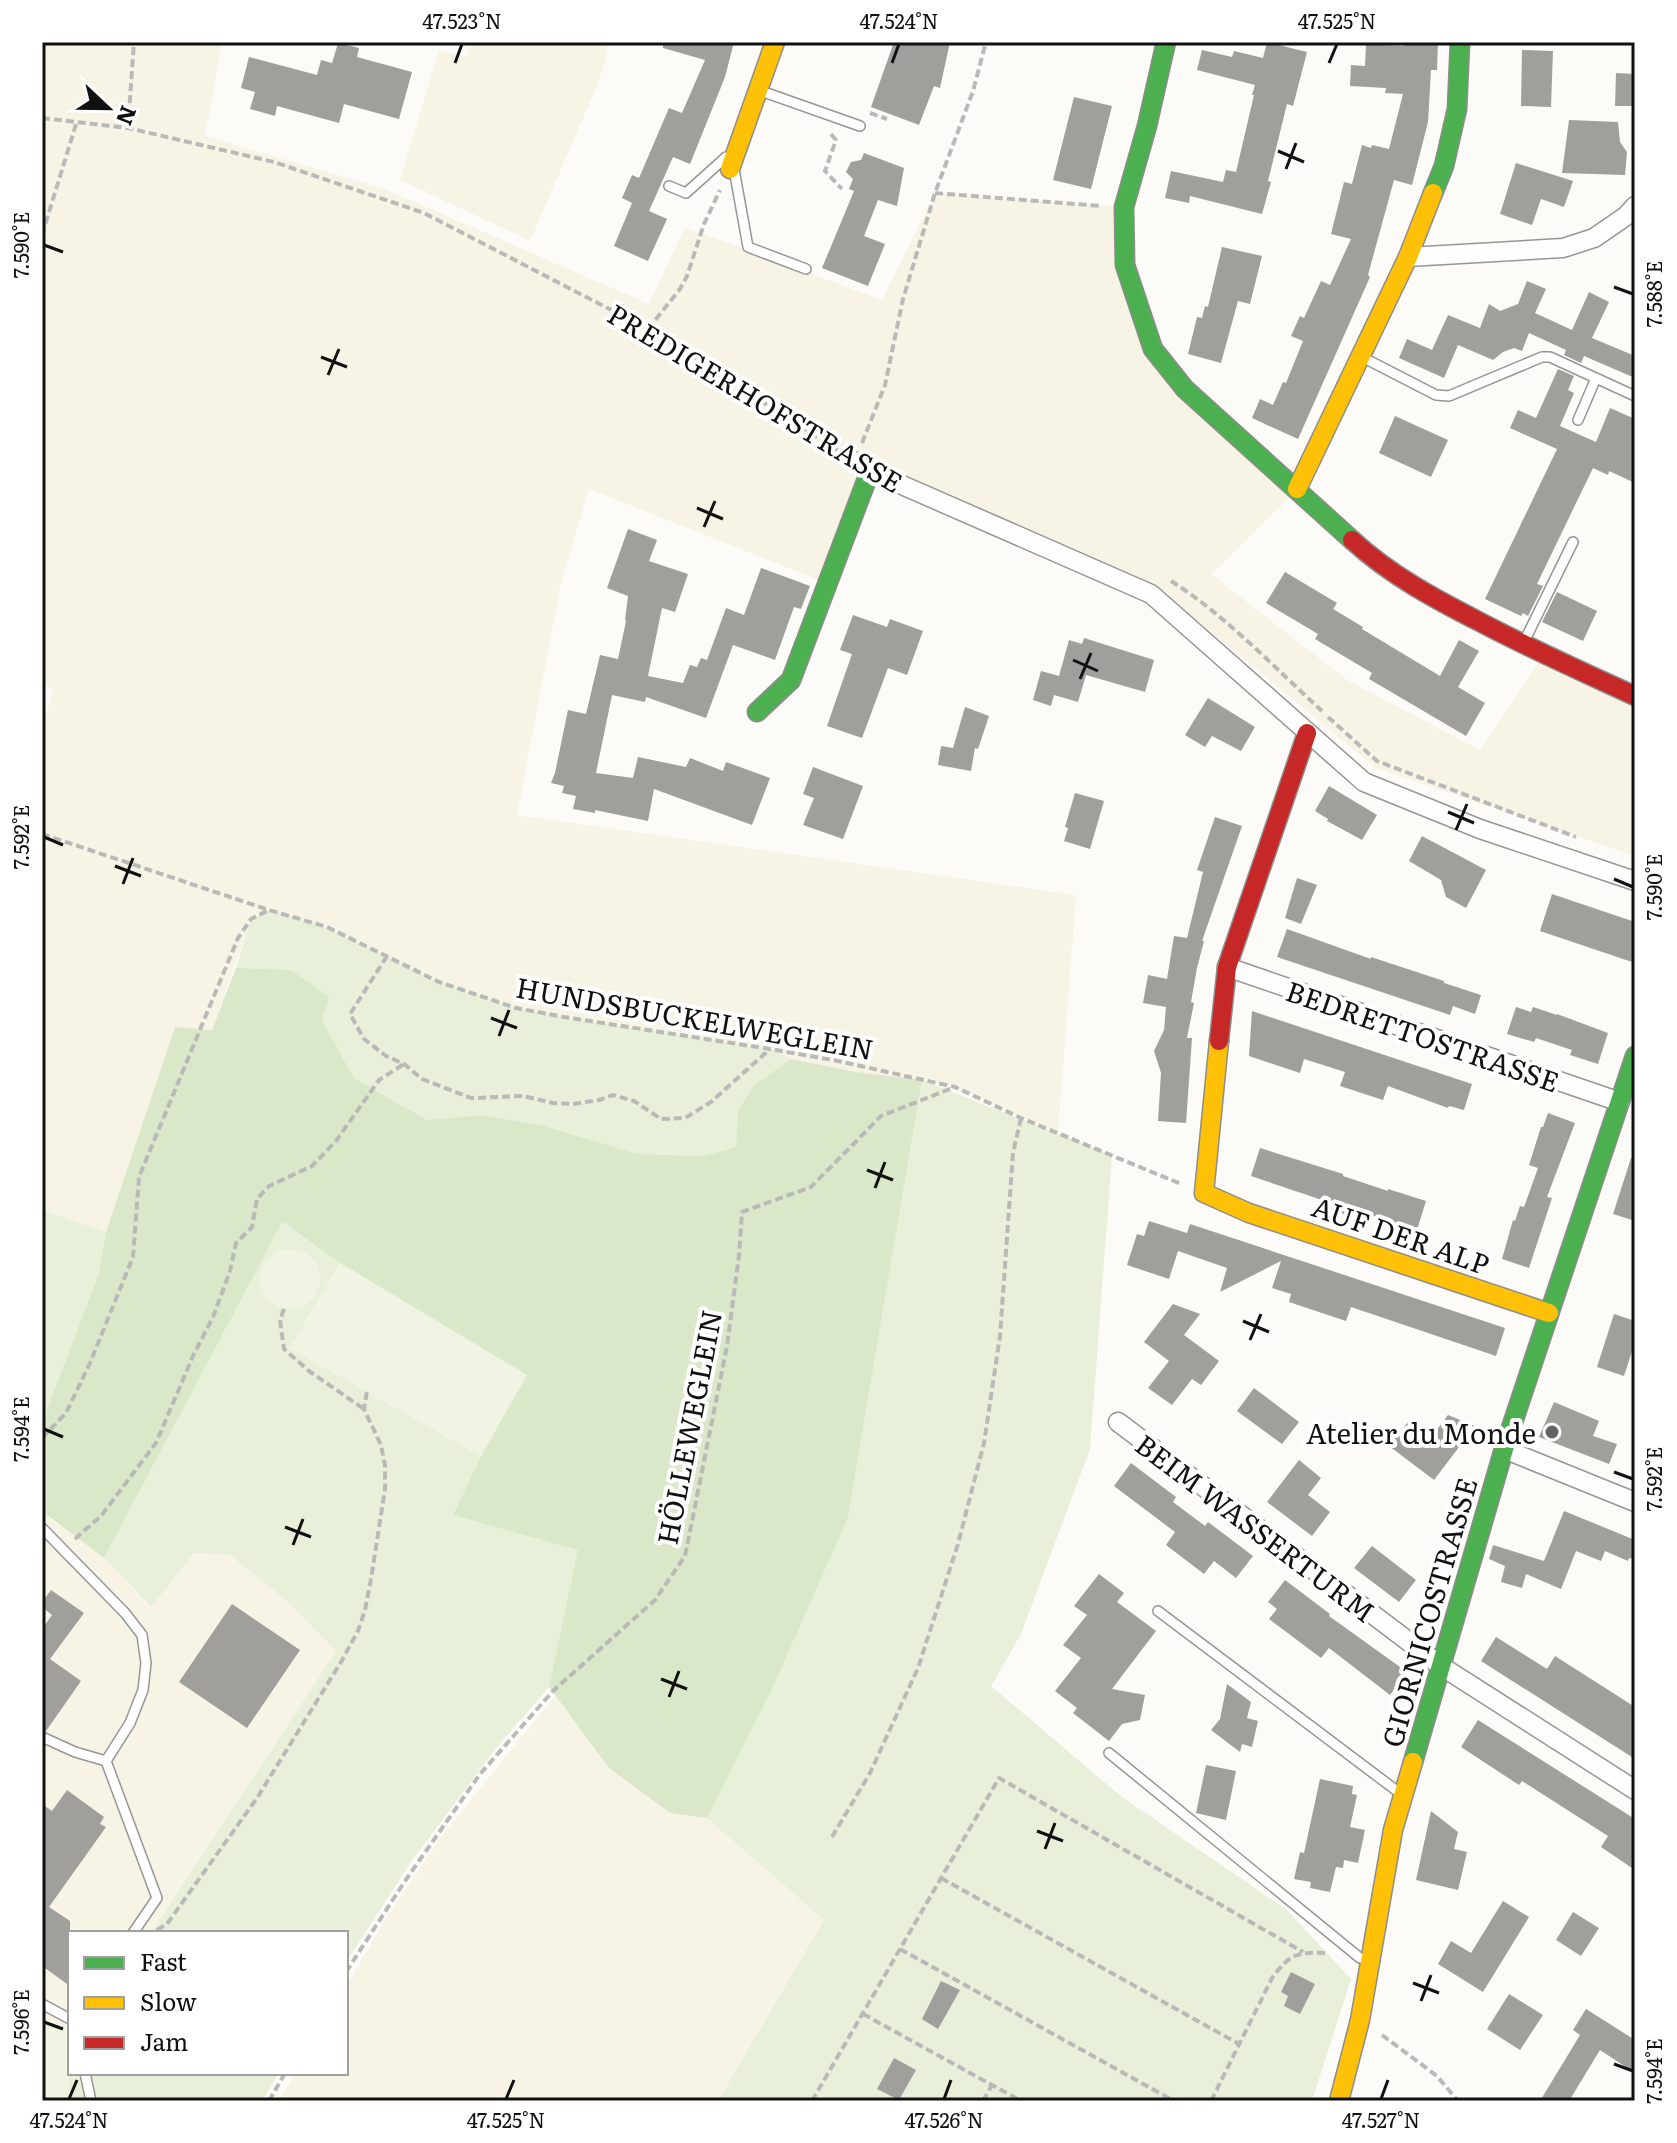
<svg xmlns="http://www.w3.org/2000/svg" width="1677" height="2143" font-family="Literata,serif">
  <style>
    .farmland { fill: #f7f4e5 }
    .green { fill: #e8f0d9 }
    .forest { fill: #dae7c8 }
    .pitch { fill: #f1f4e2 }
    .building { fill: #a09f9c }
    .lines { fill: none; stroke-linecap: round; stroke-linejoin: round }
    .lane-casing { stroke: #979695; stroke-width: 12 }
    .street-casing { stroke: #979695; stroke-width: 21 }
    .fast-casing { stroke: #8d8d8b; stroke-width: 21 }
    .slow-casing { stroke: #8d8d8b; stroke-width: 21 }
    .jam-casing { stroke: #8d8d8b; stroke-width: 21 }
    .path { stroke: #b9b9b8; stroke-width: 4; stroke-dasharray: 8 4; stroke-linecap: butt }
    .lane { stroke: #fffefe; stroke-width: 9 }
    .street { stroke: #fffefe; stroke-width: 18 }
    .fast { stroke: #4caf50; stroke-width: 18 }
    .slow { stroke: #ffc107; stroke-width: 18 }
    .jam { stroke: #c62828; stroke-width: 18 }
    .ticks { fill: none; stroke: #111; stroke-width: 3 }
    .poi-dot { fill: #636362; stroke: #fff; stroke-width: 3 }
    .labels { text-anchor: middle; dominant-baseline: central; stroke-width: 8; stroke-linejoin: round; paint-order: stroke }
    .street-label { font-size: 28px; fill: #111; stroke: #fff }
    .poi-label { font-size: 28px; fill: #111; stroke: #fff; text-anchor: end }
    .neatline { fill: none; stroke: #111; stroke-width: 3 }
    .ticks-label { font-size: 20px; text-anchor: middle; fill: #111 }
  </style>
  <rect width="100%" height="100%" fill="#fcfbf7"/>
  <path class="farmland" d="M42,42H222L205,136L382,188L649,304L685,227L882,300L935,193L1124,207L1153,349L1297,489L1211,574L1347,680L1480,750L1544,655L1635,696V856L1376,768L1157,587L855,461L857,475L819,580L589,489L561,583L517,815L1076,895L1058,1133L955,1087L856,1072L791,1059L770,1049L564,1017L516,1008L439,982L327,927L251,920L212,1030L175,1027L106,1232L42,1210V729L53,688L42,684Z
    M472,42H600L608,44L605,63L596,88L530,241L400,180L439,50L467,57Z
    M42,1512L104,1558L150,1607L194,1553L230,1555L287,1601L336,1651L151,1933H70V2031L67,2032L42,2016Z
    M555,1696L609,1768L670,1813L707,1818L824,1920L718,2101H279L295,2073H346V1987L386,1918L440,1838Z"/>
  <path class="green" d="M269,910L327,927L439,982L516,1008L564,1017L770,1049L791,1059L753,1086L738,1110L736,1147L703,1156L638,1154L544,1126L483,1115L427,1120L354,1078L322,1020L236,968L251,919Z
    M922,1080L1112,1155L1090,1449L1021,1634L991,1686L1122,1797L1287,1910L1351,1979L1312,2101H718L824,1920L707,1818L770,1694L848,1518Z
    M42,1210L106,1232L99,1273L46,1412L47,1515L42,1512Z
    M281,1222L340,1263L290,1348L481,1456L453,1515L579,1550L549,1687L496,1748L411,1862L346,1962V1933H151L336,1651L287,1601L230,1555L194,1553L151,1607L104,1558Z
    M70,2035V2073H279L262,2101H69L67,2036Z"/>
  <path class="forest" d="M236,968L291,970L329,997L322,1020L354,1078L427,1120L483,1115L544,1126L638,1154L703,1156L736,1147L738,1110L753,1086L791,1059L856,1072L922,1080L848,1518L770,1694L707,1818L670,1813L609,1768L549,1687L578,1550L453,1515L481,1456L526,1375L340,1263L282,1222L104,1558L47,1515L46,1412L99,1273L106,1232L175,1027L212,1030Z"/>
  <path class="pitch" d="M260 1279a30 30 0 1 1 60 0a30 30 0 1 1-60 0Z
    M340,1263L527,1375L481,1456L290,1348Z
    M42,2016L67,2032L69,2101H42Z"/>
  <path class="building" d="M663,42H734L725,77L690,164L673,157L649,211L667,219L648,261L614,246L632,203L622,198L632,175L639,178L669,108L682,113L705,60L663,48Z
    M894,42H950L940,88L934,86L919,125L871,107Z
    M1267,42L1307,52L1293,106L1287,104L1268,181L1271,182L1262,214L1190,196L1189,203L1165,198L1171,171L1223,182L1226,170L1236,172L1254,95H1252L1255,85L1197,70L1202,50L1232,57L1234,51L1263,58Z
    M1404,42H1438L1437,70H1431L1428,122L1412,185L1394,180L1368,275L1370,277L1298,439L1252,418L1260,399L1273,405L1283,382L1286,383L1303,341L1291,336L1300,316L1304,318L1321,281L1330,285L1351,239L1331,234L1344,182L1352,184L1362,145L1371,148L1372,145L1389,149L1403,94L1385,93L1386,88L1350,86L1351,65L1365,66L1366,44L1404,46Z
    M338,43L359,48L357,57L412,72L399,119L344,104L339,123L277,106L275,116L250,109L255,92L241,88L249,57L317,75L321,60L332,63Z
    M1522,50L1553,51L1551,107L1521,106Z
    M1616,73L1635,74V106H1615Z
    M1074,97L1112,106L1091,189L1053,180Z
    M1569,120L1618,122L1620,142L1627,152L1625,175L1562,173Z
    M864,153L904,168L897,206L878,200L864,236L885,244L868,286L822,268L854,191L849,189L853,179L846,172L851,162L861,160Z
    M1516,163L1573,181L1564,207L1541,199L1532,225L1500,214Z
    M1222,247L1262,256L1250,304L1238,301L1221,363L1188,354L1197,317L1202,318L1205,306L1208,307Z
    M1527,281L1546,289L1535,313L1572,330L1589,292L1609,302L1592,338L1635,356V378L1584,356L1581,363L1564,355L1566,350L1529,333L1522,351L1514,348L1503,352L1493,360L1458,345L1444,378L1399,358L1407,339L1432,350L1448,315L1480,328L1489,304L1500,311L1518,304Z
    M1558,369L1574,376L1568,390L1574,393L1560,426L1596,442L1610,408L1635,419V483L1609,471L1608,475L1593,468L1537,584L1543,586L1528,616L1523,613L1521,616L1485,599L1557,449L1510,428L1518,410L1536,418Z
    M1395,416L1448,440L1431,477L1379,453Z
    M628,529L657,540L649,561L688,574L675,612L662,608L648,676L683,683L690,665L697,667L701,658L707,660L726,608L744,615L761,568L810,586L801,609L794,607L775,660L733,645L706,718L646,697L645,702L612,695L596,773L633,778L638,757L686,767L690,758L723,771L726,762L770,778L752,825L654,789L648,821L595,810V813L573,809L576,796L562,793L564,786L551,783L555,773L568,710L586,714L600,655L618,659L626,621L625,620L628,596L607,588Z
    M1285,572L1337,603L1333,609L1363,627L1362,629L1440,676L1459,640L1479,651L1458,687L1485,703L1466,736L1369,679L1372,673L1315,639L1318,634L1266,603Z
    M1557,592L1597,611L1583,641L1542,622Z
    M853,615L887,627L890,619L923,631L907,675L888,668L862,738L827,726L852,654L840,650Z
    M1084,638L1154,660L1145,692L1086,675L1078,702L1054,695L1051,706L1033,700L1041,671L1059,676L1069,640L1082,644Z
    M1208,698L1255,727L1241,751L1212,736L1205,747L1185,735Z
    M965,707L989,716L978,749L975,748L971,771L938,765L941,746L953,748Z
    M813,767L863,786L843,839L803,825L814,798L803,794Z
    M1329,786L1377,815L1362,840L1327,821L1328,819L1315,811Z
    M1075,793L1104,801L1090,849L1064,841L1068,828L1065,827Z
    M1215,817L1242,826L1202,941H1204L1197,968L1191,1002L1194,1003L1187,1038H1192L1186,1123L1158,1121L1161,1073L1154,1051L1164,1030L1166,1007L1143,1003L1148,975L1167,979L1174,936L1187,938L1203,872L1197,870Z
    M1422,836L1486,870L1466,908L1446,897L1441,880L1409,861Z
    M1297,878L1317,885L1301,924L1285,918Z
    M1552,894L1635,922V963L1540,931Z
    M1287,929L1371,959V957L1444,981V983L1481,995L1475,1014L1453,1006L1450,1015L1277,957Z
    M1516,1007L1531,1012L1533,1007L1557,1015V1014L1608,1033L1598,1064L1570,1055L1572,1050L1536,1038L1534,1042L1507,1034Z
    M1252,1011L1472,1084L1464,1110L1449,1106L1448,1108L1388,1086L1383,1100L1340,1086L1345,1072L1304,1059L1300,1073L1249,1056Z
    M1548,1113L1575,1123L1547,1197L1552,1198L1529,1268L1502,1259L1513,1220L1515,1221L1520,1206L1524,1207L1538,1168L1529,1165L1541,1127H1543Z
    M1260,1148L1343,1174V1176L1388,1191V1189L1426,1201L1417,1230L1346,1207L1344,1214L1320,1206L1322,1200L1251,1176Z
    M1631,1158L1635,1159V1221L1613,1214Z
    M1149,1221L1187,1233L1190,1224L1505,1328L1496,1356L1351,1307L1346,1321L1289,1302L1291,1294L1272,1288L1281,1261L1220,1292L1227,1268L1178,1251L1169,1279L1127,1265L1137,1234L1144,1236Z
    M1173,1304L1200,1314L1184,1335L1219,1361L1201,1385L1192,1379L1172,1405L1148,1388L1169,1361L1144,1342Z
    M1614,1314L1635,1321V1342L1624,1376L1597,1367Z
    M1254,1388L1299,1422L1282,1444L1237,1411Z
    M1554,1402L1599,1421L1593,1436L1617,1444L1609,1464L1539,1437Z
    M1448,1415L1475,1426L1434,1480L1389,1446L1408,1422L1430,1439Z
    M1299,1460L1321,1478L1308,1495L1330,1512L1312,1536L1267,1502Z
    M1131,1463L1176,1497L1173,1502L1205,1526L1208,1522L1253,1556L1236,1578L1214,1561L1204,1574L1166,1545L1175,1532L1114,1486Z
    M1564,1511L1635,1540V1560L1629,1558L1628,1561L1605,1551L1601,1561L1576,1551L1561,1589L1526,1574L1522,1588L1501,1582L1505,1566L1489,1559L1493,1545L1544,1561Z
    M1372,1546L1416,1580L1399,1602L1354,1568Z
    M1099,1574L1124,1593L1117,1602L1156,1631L1112,1689L1145,1695L1140,1720L1122,1724L1109,1741L1073,1713L1077,1708L1055,1691L1081,1658L1063,1645L1087,1615L1074,1606Z
    M1285,1580L1330,1614L1329,1616L1407,1672L1390,1695L1329,1648L1321,1658L1269,1619L1277,1609L1268,1602Z
    M51,1590L84,1613L50,1659L81,1681L46,1731L42,1730V1629L52,1615L42,1607V1602Z
    M232,1604L300,1650L247,1728L179,1682Z
    M1496,1637L1547,1669L1555,1656L1635,1707V1759L1481,1661Z
    M1227,1684L1251,1702L1247,1718L1258,1721L1252,1747L1242,1744L1240,1752L1211,1730L1220,1719Z
    M1478,1720L1635,1819V1870L1601,1847L1608,1836L1522,1781L1519,1785L1461,1747Z
    M1206,1765L1236,1771L1226,1820L1196,1813Z
    M1320,1779L1353,1786L1352,1794L1357,1795L1350,1827L1365,1830L1358,1863L1344,1860L1343,1868L1336,1867L1330,1892L1310,1888L1311,1882L1294,1879L1300,1852L1304,1853Z
    M67,1790L104,1817L100,1824L106,1827L49,1907L70,1921V1986L42,1966V1804L52,1811Z
    M1431,1811L1458,1832L1454,1849L1467,1852L1458,1890L1416,1880Z
    M1503,1901L1529,1917L1483,1992L1438,1964L1451,1941L1471,1953Z
    M1573,1912L1599,1928L1581,1956L1556,1940Z
    M1291,1972L1315,1984L1300,2014L1284,2006L1288,1996L1281,1992Z
    M941,1981L960,1990L938,2029L922,2019Z
    M1509,1994L1543,2015L1520,2050L1487,2029Z
    M1586,2009L1635,2040V2073L1600,2050L1569,2101H1540L1580,2035L1573,2030Z
    M894,2058L916,2070L899,2100L877,2089Z"/>
  <g class="lines">
    <g class="lane-casing">
      <path id="lane" d="M761,91L860,126
        M734,169L748,247L806,269
        M669,186L686,193L726,157
        M1364,358L1436,395L1449,396L1542,357H1550L1635,396
        M1578,420L1596,378
        M1523,644L1573,542
        M42,1528L125,1613L142,1635L146,1663L143,1690L130,1723L106,1761L157,1898L133,1933
        M1158,1611L1401,1794
        M42,1737L75,1752L106,1761
        M1109,1753L1360,1958L1368,1960
        M42,2004L70,2019
        M85,2073L91,2101"/>
    </g>
    <g class="street-casing">
      <path id="street" d="M1408,257L1563,248L1594,238L1626,216L1635,206
        M854,461L870,471L1151,594L1364,782L1480,829L1635,881
        M1227,967L1620,1102
        M1118,1422L1441,1666L1635,1790
        M1504,1449L1635,1502"/>
    </g>
    <g class="fast-casing">
      <path id="fast" d="M1166,42L1147,126L1124,207L1125,265L1153,349L1185,389L1352,540
        M1433,193L1444,166L1457,109L1460,42
        M757,712L791,680L870,471
        M1413,1762L1504,1449L1635,1056"/>
    </g>
    <g class="slow-casing">
      <path id="slow" d="M730,169L775,42
        M1297,489L1408,257L1433,193
        M1219,1041L1204,1193L1249,1213L1549,1313
        M1339,2101L1360,2020L1393,1830L1413,1762"/>
    </g>
    <g class="jam-casing">
      <path id="jam" d="M1352,540C1390,575 1435,599 1480,622C1531,649 1583,672 1635,696
        M1219,1041L1227,967L1307,733"/>
    </g>
    <path class="path" d="M870,113L887,119
      M42,118L128,128L274,162L424,213L648,329L839,451
      M128,127L134,42
      M831,134L836,140L825,171L842,189
      M935,193L1101,206
      M42,235L77,121
      M648,329L680,289L687,276L704,224L720,190
      M862,443L885,385L903,299L935,193L973,91L986,42
      M1171,581C1224,614 1275,668 1322,711
      M1328,717L1377,761L1576,837
      M42,834L269,910L327,927L439,982L516,1008L564,1017L770,1049L838,1061L955,1087L1021,1118L1181,1184
      M387,956L350,1014L364,1039L386,1056L404,1064L422,1079L471,1098L523,1096L553,1103L573,1104L599,1100L613,1095L634,1101L661,1119L685,1118L711,1102L770,1049
      M284,1309L280,1320L284,1349L309,1371L364,1409
      M42,1438L66,1413L90,1363L133,1257L139,1177L238,938L251,919L269,910
      M75,1539L101,1516L156,1443L193,1356L213,1317L230,1271L236,1243L252,1227L257,1199L269,1186L312,1166L336,1141L379,1080L404,1064
      M832,1837L870,1773L918,1668L958,1544L984,1443L1000,1336L1013,1153L1021,1118
      M941,1878L1239,2044
      M157,1930L167,1924L257,1798L341,1662L358,1631L365,1610L371,1579L385,1489V1465L381,1445L364,1409L367,1391
      M900,1949L1174,2101
      M346,1972L405,1881L480,1774L553,1691L655,1600L685,1556L727,1346L739,1256L742,1212L811,1187L881,1116L955,1087
      M863,2014L1021,2101
      M1382,2035L1437,2076L1458,2101
      M269,2101L285,2073
      M812,2101L999,1778L1303,1952
      M983,2101L992,2085
      M1211,2101L1272,1978C1290,1954 1296,1952 1326,1953"/>
    <use href="#lane" class="lane"/>
    <use href="#street" class="street"/>
    <use href="#fast" class="fast"/>
    <use href="#slow" class="slow"/>
    <use href="#jam" class="jam"/>
  </g>
  <path class="ticks" d="M455,63L462,44M892,63L899,44M1329,63L1337,44M1278,151L1304,162M1286,169L1296,143M44,245L63,252M1614,287L1633,294M321,357L347,367M328,375L339,349M697,508L723,519M704,527L715,501M1073,660L1098,671M1080,679L1091,653M1448,812L1474,823M1456,830L1467,804M44,837L63,845M115,866L141,876M1614,879L1633,887M123,884L133,858M491,1018L517,1028M499,1036L509,1010M867,1170L893,1180M875,1188L885,1162M1243,1321L1269,1332M1250,1340L1261,1314M44,1429L63,1437M1614,1472L1633,1479M285,1527L311,1537M293,1545L303,1519M661,1679L687,1689M669,1697L679,1671M1037,1831L1063,1841M1045,1849L1055,1823M1413,1983L1439,1993M1421,2001L1431,1975M44,2022L63,2029M1614,2064L1633,2071M69,2099L77,2080M506,2099L514,2080M944,2099L951,2080M1381,2099L1388,2080"/>
  <circle class="poi-dot" cx="1552" cy="1432" r="8"/>
  <g class="labels">
    <g class="street-label">
      <text transform="translate(756 397) rotate(31)">PREDIGERHOFSTRASSE</text>
      <text transform="translate(695 1017) rotate(10)">HUNDSBUCKELWEGLEIN</text>
      <text transform="translate(1423 1035) rotate(19)">BEDRETTOSTRASSE</text>
      <text transform="translate(1401 1234) rotate(19)">AUF DER ALP</text>
      <text transform="translate(688 1427) rotate(-79)">HÖLLEWEGLEIN</text>
      <text transform="translate(1256 1527) rotate(37)">BEIM WASSERTURM</text>
      <text transform="translate(1428 1612) rotate(-74)">GIORNICOSTRASSE</text>
    </g>
    <g class="poi-label">
      <text x="1536" y="1432">Atelier du Monde</text>
    </g>
  </g>
  <rect width="1677" height="2143" fill="none" stroke="#ffffff" stroke-width="88"/>
  <rect x="68" y="1931" width="280" height="144" fill="#ffffff" stroke="#a0a0a0" stroke-width="2"/>
  <rect x="84" y="1957" width="40" height="12" fill="#4caf50" stroke="#a0a0a0" stroke-width="2"/>
  <text x="140" y="1971" font-size="24" fill="#111111">Fast</text>
  <rect x="84" y="1997" width="40" height="12" fill="#ffc107" stroke="#a0a0a0" stroke-width="2"/>
  <text x="140" y="2011" font-size="24" fill="#111111">Slow</text>
  <rect x="84" y="2037" width="40" height="12" fill="#c62828" stroke="#a0a0a0" stroke-width="2"/>
  <text x="140" y="2051" font-size="24" fill="#111111">Jam</text>
  <g transform="translate(108 108) rotate(112)" stroke="#ffffff" stroke-width="6" paint-order="stroke">
  <path d="M0-6L14 30L0 20L-14 30Z" fill="#111111"/>
  <text y="-12" font-size="22" font-weight="bold" text-anchor="middle" fill="#111111">N</text>
  </g>
  <rect x="44" y="44" width="1589" height="2055" class="neatline"/>
  <g class="ticks-label">
    <text x="462" y="29">47.523°N</text>
    <text x="899" y="29">47.524°N</text>
    <text x="1337" y="29">47.525°N</text>
    <text transform="translate(22 245) rotate(-90)" y="7">7.590°E</text>
    <text transform="translate(1655 294) rotate(-90)" y="7">7.588°E</text>
    <text transform="translate(22 837) rotate(-90)" y="7">7.592°E</text>
    <text transform="translate(1655 887) rotate(-90)" y="7">7.590°E</text>
    <text transform="translate(22 1429) rotate(-90)" y="7">7.594°E</text>
    <text transform="translate(1655 1479) rotate(-90)" y="7">7.592°E</text>
    <text transform="translate(22 2022) rotate(-90)" y="7">7.596°E</text>
    <text transform="translate(1655 2071) rotate(-90)" y="7">7.594°E</text>
    <text x="69" y="2128">47.524°N</text>
    <text x="506" y="2128">47.525°N</text>
    <text x="944" y="2128">47.526°N</text>
    <text x="1381" y="2128">47.527°N</text>
  </g>
</svg>
